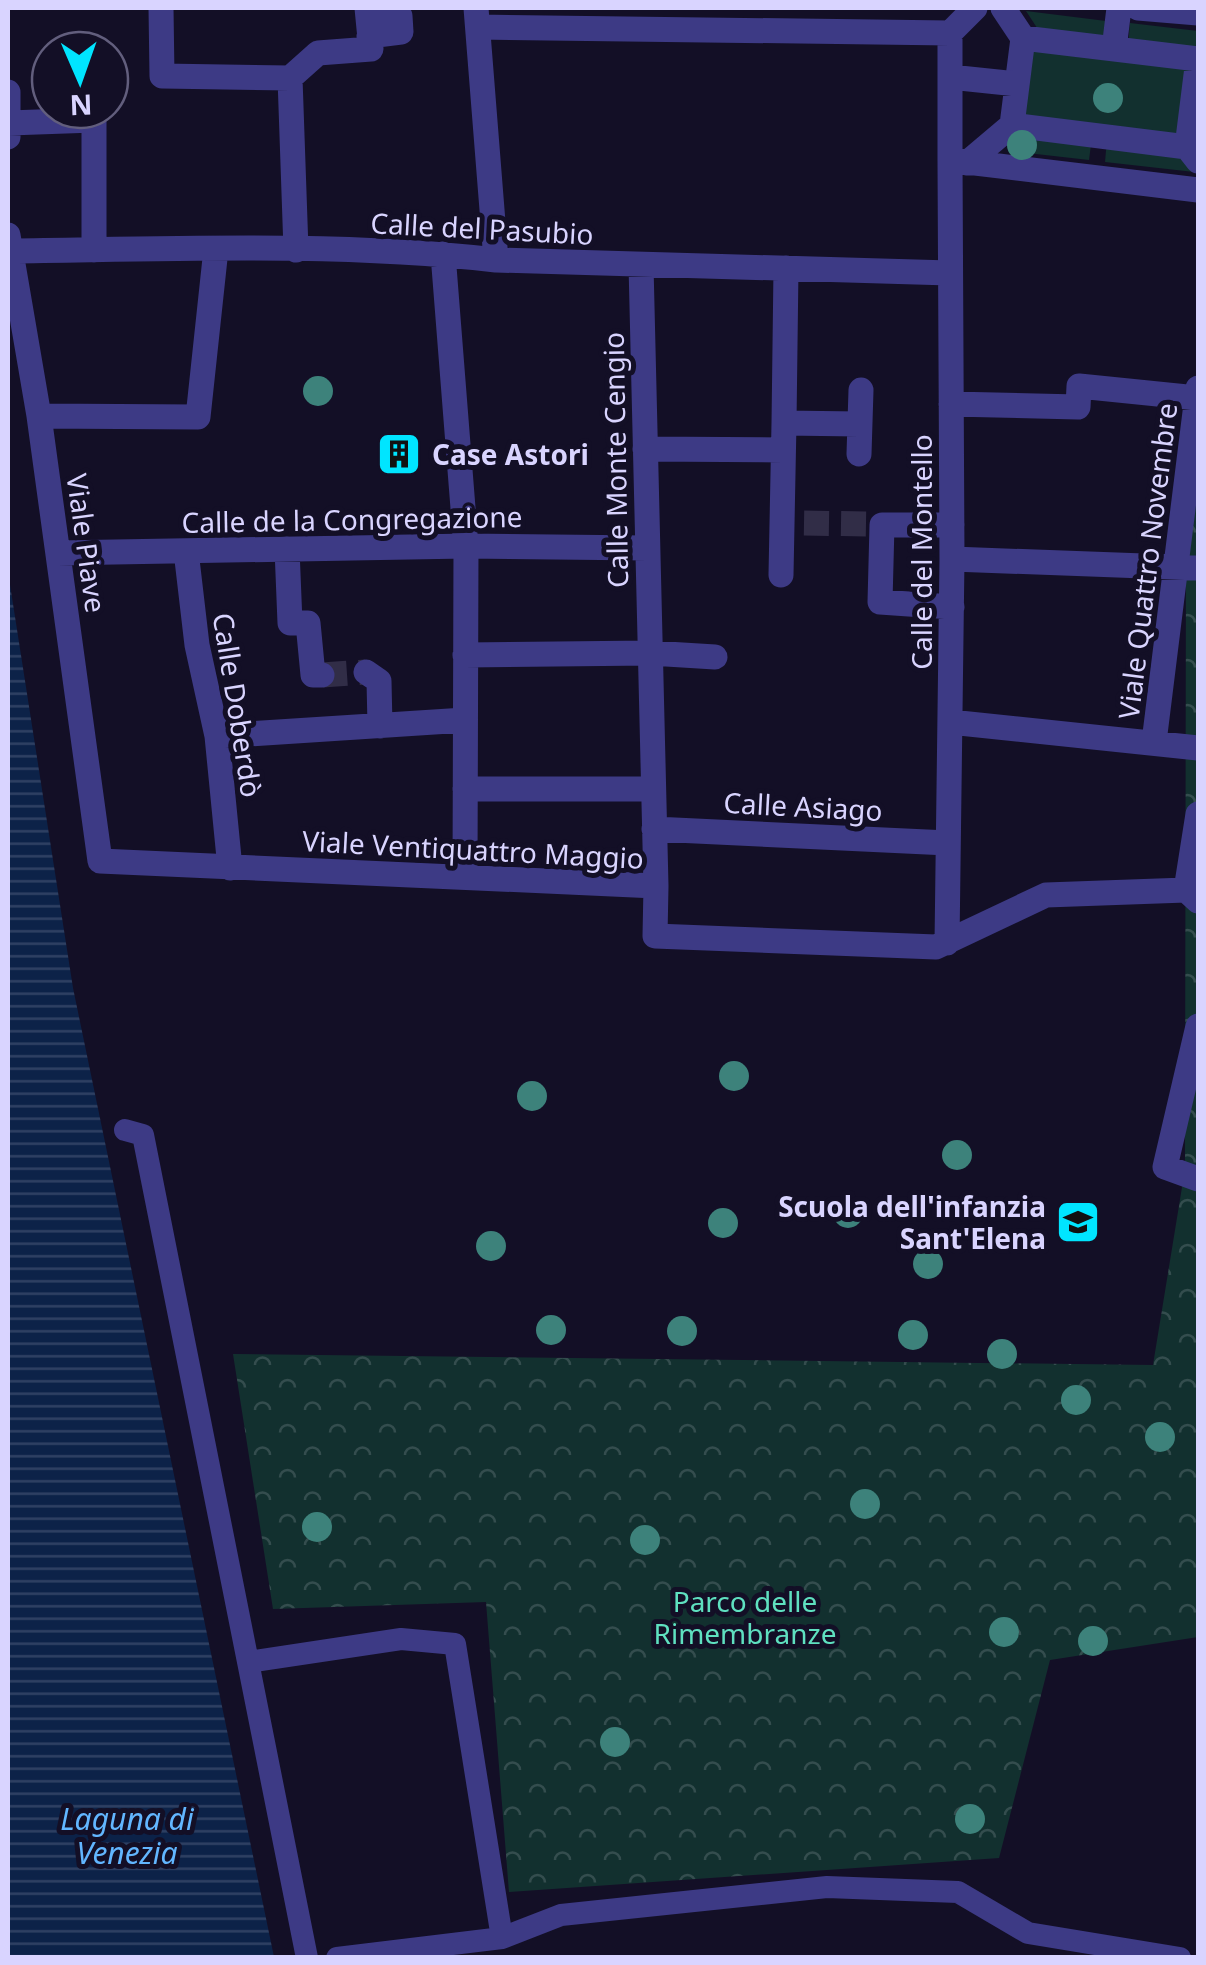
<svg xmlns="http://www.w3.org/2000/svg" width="1206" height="1965" font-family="'Noto Sans',sans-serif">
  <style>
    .grass { fill: #12302f }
    .park { fill: url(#park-crowns) }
    .water { fill: url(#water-rules) }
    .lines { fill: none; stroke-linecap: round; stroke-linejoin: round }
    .street-tunnel { stroke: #312d47; stroke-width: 25; stroke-dasharray: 25 12; stroke-linecap: butt }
    .lane { stroke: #3d3a85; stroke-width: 22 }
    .street { stroke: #3d3a85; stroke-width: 25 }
    .tree { fill: #3d827b }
    .labels { text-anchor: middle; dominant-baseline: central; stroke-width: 10; stroke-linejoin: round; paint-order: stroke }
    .street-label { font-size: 28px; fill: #d9d4ff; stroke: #130f26 }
    .poi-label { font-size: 28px; font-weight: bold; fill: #d9d4ff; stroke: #130f26; text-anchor: start }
    .park-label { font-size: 28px; fill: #5fe0c0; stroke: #130f26 }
    .water-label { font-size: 30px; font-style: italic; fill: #62b6ff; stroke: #130f26 }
  </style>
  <defs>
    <pattern id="park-crowns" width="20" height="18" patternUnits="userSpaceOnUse" patternTransform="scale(2.5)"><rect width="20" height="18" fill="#12302f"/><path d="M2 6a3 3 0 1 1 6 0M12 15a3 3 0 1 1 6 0" fill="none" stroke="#344d4e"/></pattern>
    <pattern id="water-rules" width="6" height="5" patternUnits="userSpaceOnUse" patternTransform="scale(2.5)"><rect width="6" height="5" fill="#0c2248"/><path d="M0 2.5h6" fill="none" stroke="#2f4163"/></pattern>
  </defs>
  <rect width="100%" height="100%" fill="#130f26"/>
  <path class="grass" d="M1026,11L1106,21L1103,44L1043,37Z
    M1130,23L1198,31V44L1188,54L1128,47Z
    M1027,44L1191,63L1182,141L1018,122Z
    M1031,130L1092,137L1089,160L1009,151Z
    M1107,139L1177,147L1194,172L1105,162Z"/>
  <path class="park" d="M1198,465V1637L1050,1660L999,1858L509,1892L486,1602L273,1609L233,1354L1153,1365L1185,1169L1186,548Z"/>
  <path class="water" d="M8,572L73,988L274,1957H8Z"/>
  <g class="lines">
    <path class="street-tunnel" d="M804,523L867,524
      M322,675L366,672"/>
    <path class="lane" d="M125,1130L143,1135L307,1958
      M248,1662L401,1639L455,1644L502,1938
      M337,1958L502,1938L561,1915L827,1887L958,1892L1028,1933L1180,1958"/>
    <path class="street" d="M161,8L162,76L290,78L296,250
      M476,8L496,260
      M975,8L950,33V160L1198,190
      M1003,8L1023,38
      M1138,8L1198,13
      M478,27L950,33
      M369,36L401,32L400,16L388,17
      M1114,49L1119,8
      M950,77L1017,84
      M290,78L318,53L371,49L367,8
      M8,92V137
      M9,123L94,120V250
      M1187,147L1198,59L1023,38L1012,125L1187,147L1198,161
      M967,163L1012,125
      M8,235L39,416L100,861L656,886L655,936L936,947L1046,895L1186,890L1198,901
      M10,251C172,249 336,242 496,260L950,273
      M443,254L466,546L465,877
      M641,265L656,886
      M951,404L1078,407L1079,386L1197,398
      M39,416L198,417L216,249
      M784,423L786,268
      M645,449L783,450
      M859,454L861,390
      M287,549L290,623H308L313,675H322
      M186,551L197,645L217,736L230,868
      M58,553L466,546L647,548
      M952,559L1198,568
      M781,575L784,423L859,424
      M952,607L880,602L882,525H952
      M465,655L650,653L715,657
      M366,672L379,681L380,726
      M950,722L1198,748
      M217,736L465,720
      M1154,742L1198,388
      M465,789H653
      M654,829L948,843
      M1186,890L1198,814
      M947,943L952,559L950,160
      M1198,1026L1165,1167L1198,1179"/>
  </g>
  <g class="tree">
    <circle cx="1108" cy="98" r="15"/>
    <circle cx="1022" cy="145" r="15"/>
    <circle cx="318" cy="391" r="15"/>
    <circle cx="734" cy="1076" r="15"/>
    <circle cx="532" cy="1096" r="15"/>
    <circle cx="957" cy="1155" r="15"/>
    <circle cx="848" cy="1213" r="15"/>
    <circle cx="723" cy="1223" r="15"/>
    <circle cx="491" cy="1246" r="15"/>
    <circle cx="928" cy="1264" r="15"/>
    <circle cx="551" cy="1330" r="15"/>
    <circle cx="682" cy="1331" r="15"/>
    <circle cx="913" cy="1335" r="15"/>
    <circle cx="1002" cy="1354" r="15"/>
    <circle cx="1076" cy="1400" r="15"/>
    <circle cx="1160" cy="1437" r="15"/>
    <circle cx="865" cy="1504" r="15"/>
    <circle cx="317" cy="1527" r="15"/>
    <circle cx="645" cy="1540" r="15"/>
    <circle cx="1004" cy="1632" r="15"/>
    <circle cx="1093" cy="1641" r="15"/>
    <circle cx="615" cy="1742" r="15"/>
    <circle cx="970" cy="1819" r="15"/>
  </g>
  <defs>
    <g id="building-square" transform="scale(2.25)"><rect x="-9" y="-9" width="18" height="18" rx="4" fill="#00e5ff" stroke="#130f26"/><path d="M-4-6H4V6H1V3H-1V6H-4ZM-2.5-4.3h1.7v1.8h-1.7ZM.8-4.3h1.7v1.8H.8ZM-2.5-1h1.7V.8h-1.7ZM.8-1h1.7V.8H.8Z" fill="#111"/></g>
    <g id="school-square" transform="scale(2.25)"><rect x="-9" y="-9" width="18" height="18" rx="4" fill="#00e5ff" stroke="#130f26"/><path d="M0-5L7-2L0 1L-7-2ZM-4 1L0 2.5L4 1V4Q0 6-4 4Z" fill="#111"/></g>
  </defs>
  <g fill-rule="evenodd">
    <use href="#building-square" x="399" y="454"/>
    <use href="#school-square" x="1078" y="1222"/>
  </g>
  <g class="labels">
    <g class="street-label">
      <text transform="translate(482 228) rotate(3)">Calle del Pasubio</text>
      <text transform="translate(615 460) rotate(-91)">Calle Monte Cengio</text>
      <text transform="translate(352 519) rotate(-1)">Calle de la Congregazione</text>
      <text transform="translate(87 543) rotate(82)">Viale Piave</text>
      <text transform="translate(921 552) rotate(-90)">Calle del Montello</text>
      <text transform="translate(1147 561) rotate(-83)">Viale Quattro Novembre</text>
      <text transform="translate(238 705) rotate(81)">Calle Doberdò</text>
      <text transform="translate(803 806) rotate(3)">Calle Asiago</text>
      <text transform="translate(473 849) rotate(3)">Viale Ventiquattro Maggio</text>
    </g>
    <g class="poi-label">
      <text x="432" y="454">Case Astori</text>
      <text x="1046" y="1206" text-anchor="end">Scuola dell'infanzia<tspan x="1046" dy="32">Sant'Elena</tspan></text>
    </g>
    <g class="park-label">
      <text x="745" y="1601">Parco delle<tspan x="745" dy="32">Rimembranze</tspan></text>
    </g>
    <g class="water-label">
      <text x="127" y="1818">Laguna di<tspan x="127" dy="34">Venezia</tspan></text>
    </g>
  </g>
  <rect width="1206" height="1965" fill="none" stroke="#d9d4ff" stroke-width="20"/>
  <g transform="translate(80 80) rotate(178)"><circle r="48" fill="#130f26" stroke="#625e7d" stroke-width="2.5"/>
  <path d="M0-8L18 38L0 25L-18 38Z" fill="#00e5ff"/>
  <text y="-15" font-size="28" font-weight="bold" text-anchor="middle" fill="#d9d4ff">N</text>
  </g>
</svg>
